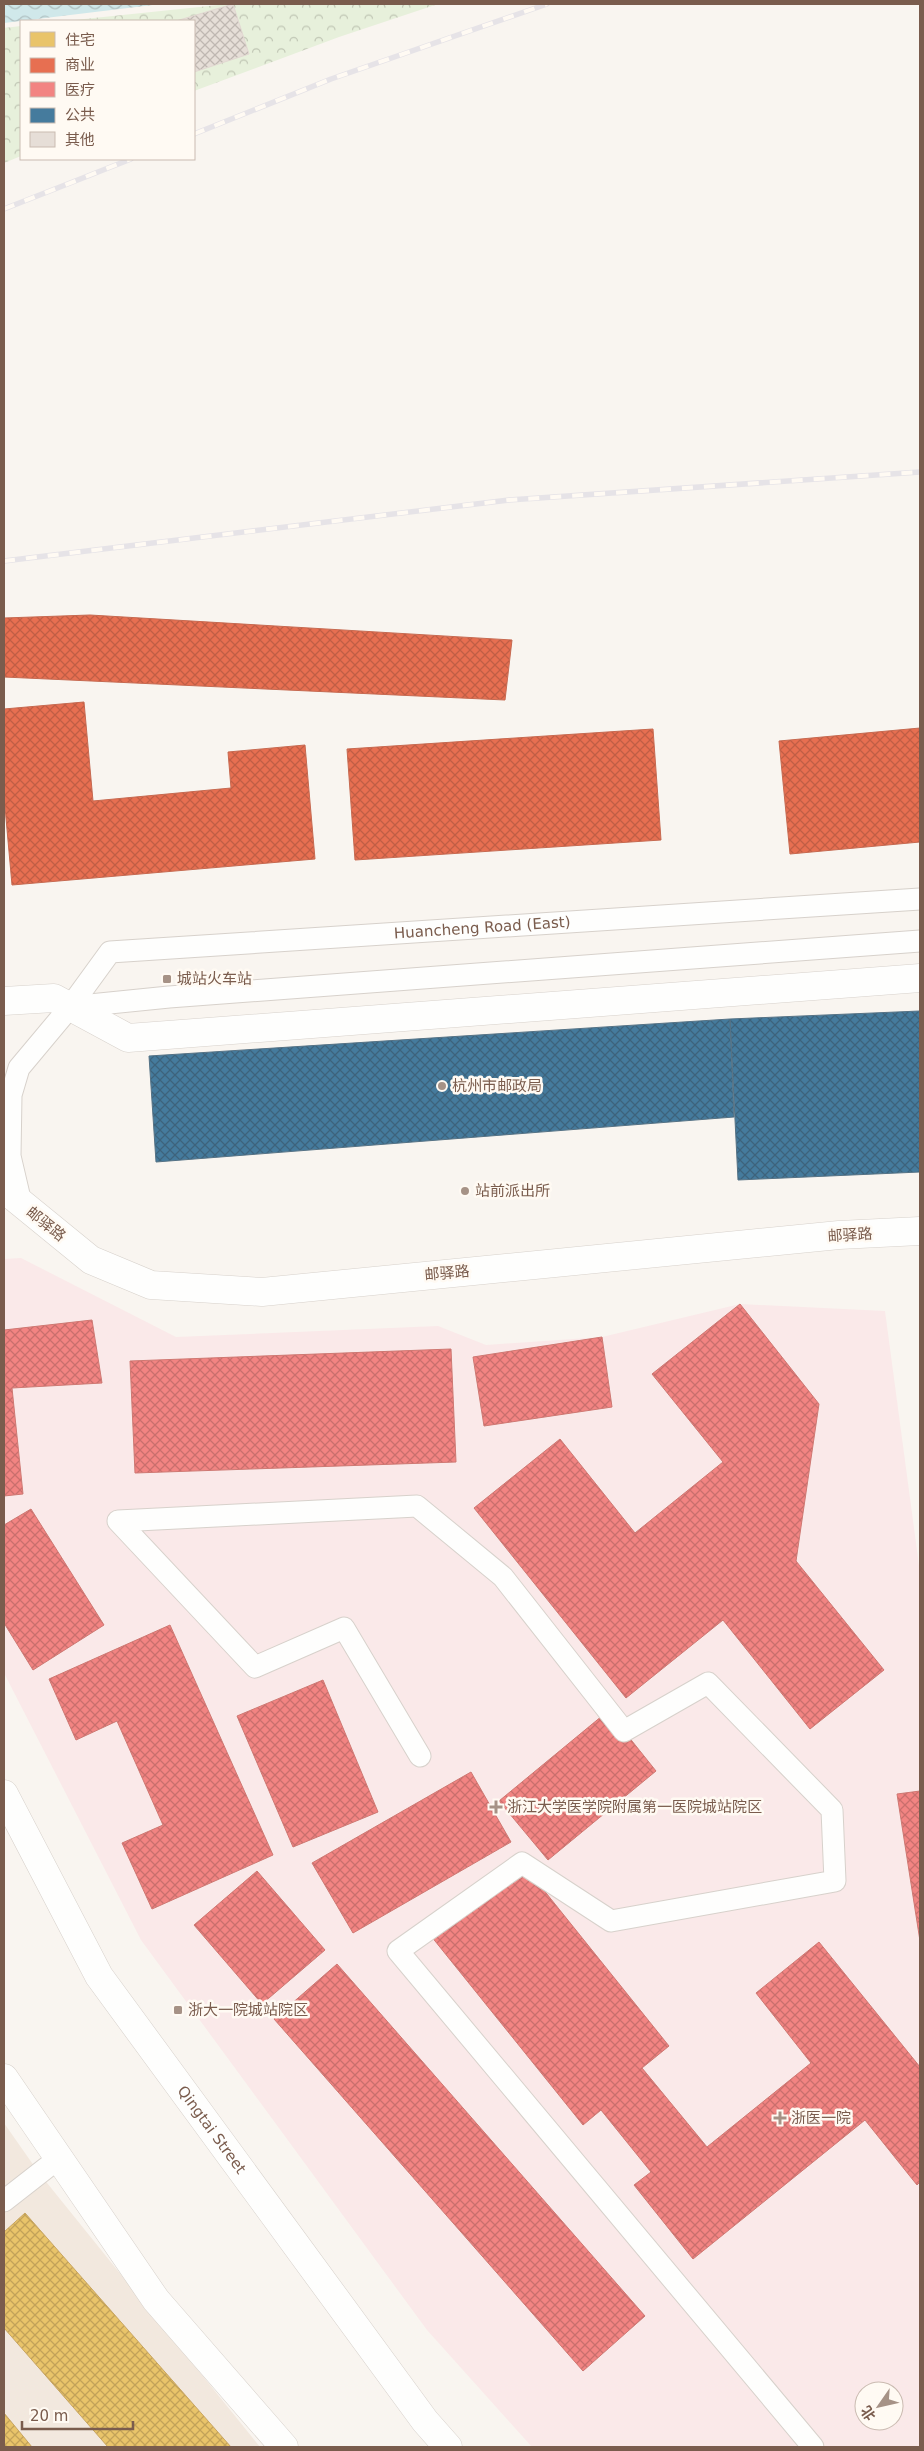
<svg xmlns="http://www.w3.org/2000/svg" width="924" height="2451" font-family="'DejaVu Sans','Noto Sans SC',sans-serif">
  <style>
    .residential { fill: #f2e8de }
    .medical { fill: #fae9e9; fill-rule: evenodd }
    .park { fill: url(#park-crowns) }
    .water { fill: url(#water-waves) }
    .homes { fill: url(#homes-cross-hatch); stroke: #c8a561 }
    .shops { fill: url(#shops-cross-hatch); stroke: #c66950 }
    .health { fill: url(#health-cross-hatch); stroke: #ce7872 }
    .public { fill: url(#public-cross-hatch); stroke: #557285 }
    .building { fill: url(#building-cross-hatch); stroke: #e2d8d2 }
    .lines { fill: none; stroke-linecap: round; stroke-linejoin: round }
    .service-casing { stroke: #d7d1cb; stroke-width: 23 }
    .tertiary-casing { stroke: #d7d1cb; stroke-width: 29 }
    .service { stroke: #fefefd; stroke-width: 21 }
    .tertiary { stroke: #fefefd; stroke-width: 28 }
    .rail-casing { stroke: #e6e3e7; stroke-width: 5.5 }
    .rail { stroke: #fffaf3; stroke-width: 4; stroke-dasharray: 11; stroke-linecap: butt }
    .poi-dot { fill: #a69286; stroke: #fffaf3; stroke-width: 2 }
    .labels { text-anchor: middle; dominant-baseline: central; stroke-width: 5; stroke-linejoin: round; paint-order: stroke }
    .street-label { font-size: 15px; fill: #7a5c4d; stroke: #fffaf3 }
    .poi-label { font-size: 15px; fill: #7a5c4d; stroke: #fffaf3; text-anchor: start }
  </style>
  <defs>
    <pattern id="park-crowns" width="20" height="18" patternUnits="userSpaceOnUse" patternTransform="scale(1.25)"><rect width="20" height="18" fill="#e7f0db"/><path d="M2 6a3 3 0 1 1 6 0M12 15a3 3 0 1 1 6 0" fill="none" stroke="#c0c6b4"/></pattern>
    <pattern id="water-waves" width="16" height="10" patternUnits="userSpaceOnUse" patternTransform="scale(1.25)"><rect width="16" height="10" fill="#d0e8ea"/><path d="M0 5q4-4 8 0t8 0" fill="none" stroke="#aebfc0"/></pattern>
    <pattern id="homes-cross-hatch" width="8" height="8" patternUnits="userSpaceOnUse" patternTransform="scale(1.25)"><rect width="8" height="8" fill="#e9c46a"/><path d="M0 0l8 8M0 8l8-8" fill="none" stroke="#c2a259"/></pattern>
    <pattern id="shops-cross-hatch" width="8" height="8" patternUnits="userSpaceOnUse" patternTransform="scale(1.25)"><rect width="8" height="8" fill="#e76f51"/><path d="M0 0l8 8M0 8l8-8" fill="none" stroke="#c05e45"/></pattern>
    <pattern id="health-cross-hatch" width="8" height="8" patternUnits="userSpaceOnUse" patternTransform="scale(1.25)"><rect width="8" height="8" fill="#f28482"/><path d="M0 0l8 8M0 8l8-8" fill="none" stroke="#c96f6d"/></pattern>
    <pattern id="public-cross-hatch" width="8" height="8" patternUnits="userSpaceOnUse" patternTransform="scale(1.25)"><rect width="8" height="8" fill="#457b9d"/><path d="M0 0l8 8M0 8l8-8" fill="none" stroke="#3d637c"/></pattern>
    <pattern id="building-cross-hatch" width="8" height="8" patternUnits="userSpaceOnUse" patternTransform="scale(1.25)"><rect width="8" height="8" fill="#e6ded7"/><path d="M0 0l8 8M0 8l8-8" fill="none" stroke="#bfb7b1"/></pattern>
  </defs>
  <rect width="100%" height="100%" fill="#f9f5f0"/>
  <path class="residential" d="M4,2123L39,2173L260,2447H4Z"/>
  <path class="medical" d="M21,1258L176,1337L438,1326L486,1345L602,1337L740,1304L885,1311L920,1573V2447H532L427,2330L141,1940L4,1673V1259ZM864,2391H894V2421H864Z"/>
  <path class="park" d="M228,4H438L339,37L194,91V21H65Z
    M21,26V156L4,163V28Z"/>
  <path class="water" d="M4,4H161L4,23Z"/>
  <path class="homes" d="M25,2213L231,2447H108L4,2328V2232Z
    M4,2413L32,2447H4Z"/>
  <path class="shops" d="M90,615L512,640L505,700L4,677V618Z
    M84,702L93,801L231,788L228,752L305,745L315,859L12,885L4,796V709Z
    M920,728V842L790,854L779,741Z
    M653,729L661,840L355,860L347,749Z"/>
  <path class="health" d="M740,1304L819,1404L796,1561L884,1670L810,1729L723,1620L626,1698L474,1508L560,1439L635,1533L723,1462L652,1374Z
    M92,1320L102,1383L12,1388L23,1494L4,1496V1330Z
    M602,1337L612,1407L484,1426L473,1357Z
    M451,1349L456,1462L135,1473L130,1361Z
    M31,1509L104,1625L33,1670L4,1623V1525Z
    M170,1625L273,1855L152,1909L122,1843L163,1825L117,1721L76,1740L49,1679Z
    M323,1680L378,1812L293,1847L237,1716Z
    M608,1711L656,1771L548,1860L499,1801Z
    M471,1772L511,1842L353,1933L312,1863Z
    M920,1791V1941L897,1794Z
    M522,1863L669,2046L642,2068L707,2147L811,2063L756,1993L819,1942L920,2067V2182L917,2185L865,2120L693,2259L634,2185L651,2172L601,2110L583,2125L431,1936Z
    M257,1871L325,1950L262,2004L194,1925Z
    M337,1964L645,2316L583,2371L274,2019Z"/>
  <path class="public" d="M920,1011V1172L738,1180L730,1019Z
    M730,1019L734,1117L156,1162L149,1056Z"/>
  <path class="building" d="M233,4L249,54L194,72V21H176Z"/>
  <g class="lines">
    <g class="service-casing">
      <g id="service">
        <path d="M70,1007L169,997L920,941"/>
        <path id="s1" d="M21,1203L10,1156L11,1095L19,1068L70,1007L110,952L920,899"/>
        <path d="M420,1756L344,1628L255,1667L118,1521L417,1506L503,1577L624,1731L708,1683L832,1810L835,1881L611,1921L522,1863L398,1951L813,2447"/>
        <path d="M4,2201L59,2158"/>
      </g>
    </g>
    <g class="tertiary-casing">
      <g id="tertiary">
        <path d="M4,1001L54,998L128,1038L920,978"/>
        <path d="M4,1189L91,1260L151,1285L262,1292L839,1235L920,1231"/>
        <path id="s2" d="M4,1794L99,1976L425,2421L448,2447"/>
        <path d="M4,2078L156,2300L284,2447"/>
      </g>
    </g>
    <use href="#service" class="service"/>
    <use href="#tertiary" class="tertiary"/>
    <g class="rail-casing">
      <path id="rail" d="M194,134L331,79L547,4
        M4,209L131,159
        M4,561L509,500L920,472"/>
    </g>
    <use href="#rail" class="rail"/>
  </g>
  <g class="poi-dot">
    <rect x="162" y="974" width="10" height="10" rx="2.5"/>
    <circle cx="442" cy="1086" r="5"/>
    <circle cx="465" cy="1191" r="5"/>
    <path d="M493.5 1799.5h5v5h5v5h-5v5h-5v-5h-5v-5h5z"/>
    <rect x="173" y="2005" width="10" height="10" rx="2.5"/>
    <path d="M777.5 2110.5h5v5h5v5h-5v5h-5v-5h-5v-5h5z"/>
  </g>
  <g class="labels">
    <g class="street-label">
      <text stroke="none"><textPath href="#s1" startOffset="658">Huancheng Road (East)</textPath></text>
      <text transform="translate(46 1224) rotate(39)">邮驿路</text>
      <text transform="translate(850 1235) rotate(-4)">邮驿路</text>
      <text transform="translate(447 1273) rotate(-5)">邮驿路</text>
      <text stroke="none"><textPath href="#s2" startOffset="396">Qingtai Street</textPath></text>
    </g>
    <g class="poi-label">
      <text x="177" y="979">城站火车站</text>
      <text x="452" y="1086">杭州市邮政局</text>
      <text x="475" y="1191">站前派出所</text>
      <text x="507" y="1807">浙江大学医学院附属第一医院城站院区</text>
      <text x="188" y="2010">浙大一院城站院区</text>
      <text x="791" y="2118">浙医一院</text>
    </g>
  </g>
  <rect width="924" height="2451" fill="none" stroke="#7a5c4d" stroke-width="10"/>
  <rect x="20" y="20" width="175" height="140" fill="#fffaf3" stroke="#cabbb1"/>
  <rect x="30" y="32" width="25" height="15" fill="#e9c46a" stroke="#cabbb1"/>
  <text x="65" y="45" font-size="15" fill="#7a5c4d">住宅</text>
  <rect x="30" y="58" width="25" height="15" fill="#e76f51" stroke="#cabbb1"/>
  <text x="65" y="70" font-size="15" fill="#7a5c4d">商业</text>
  <rect x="30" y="82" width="25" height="15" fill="#f28482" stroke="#cabbb1"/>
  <text x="65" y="95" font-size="15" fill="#7a5c4d">医疗</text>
  <rect x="30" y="108" width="25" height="15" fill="#457b9d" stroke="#cabbb1"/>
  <text x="65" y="120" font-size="15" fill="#7a5c4d">公共</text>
  <rect x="30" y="132" width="25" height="15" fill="#e6ded7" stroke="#cabbb1"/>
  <text x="65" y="145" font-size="15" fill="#7a5c4d">其他</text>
  <g transform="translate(879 2406) rotate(236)"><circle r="24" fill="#fffaf3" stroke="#cabbb1"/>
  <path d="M0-4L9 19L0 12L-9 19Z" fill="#a69286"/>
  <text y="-8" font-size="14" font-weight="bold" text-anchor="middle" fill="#7a5c4d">北</text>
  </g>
  <path d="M22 2421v8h111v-8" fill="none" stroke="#7a5c4d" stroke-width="2.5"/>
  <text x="30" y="2421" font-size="15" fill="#7a5c4d" stroke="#fffaf3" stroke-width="4" paint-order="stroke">20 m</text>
</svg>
